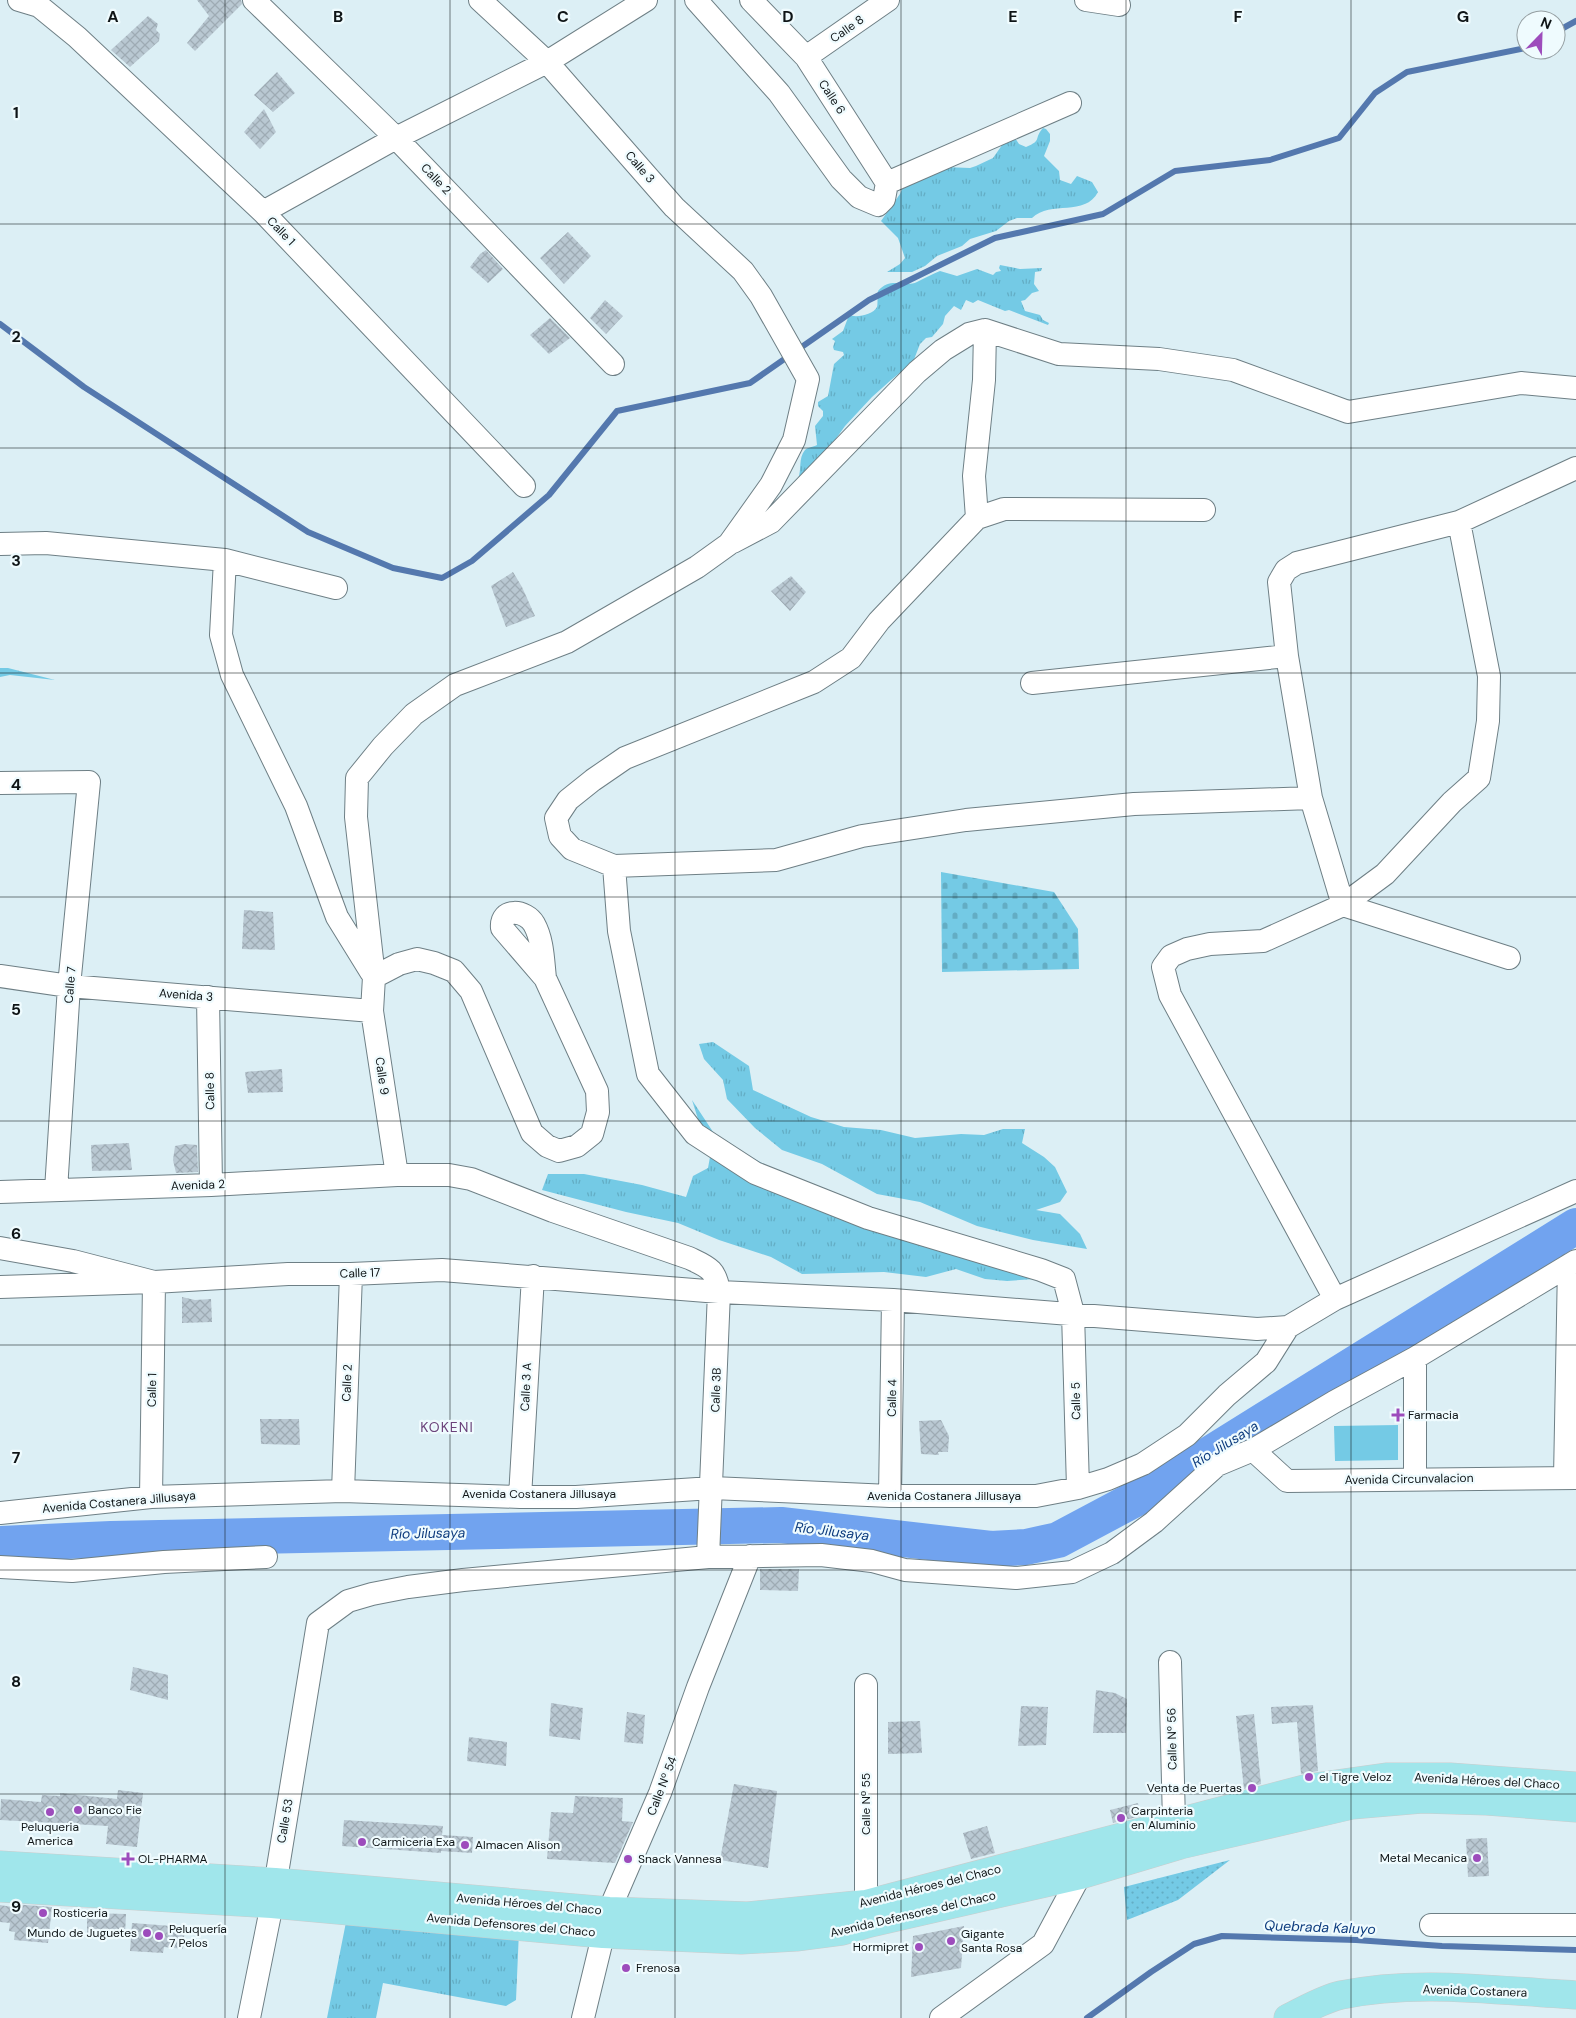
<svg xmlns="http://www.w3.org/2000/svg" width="1576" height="2018" font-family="'DM Sans',sans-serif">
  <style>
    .grass { fill: url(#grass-tufts) }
    .cemetery { fill: url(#cemetery-stones) }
    .park { fill: url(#park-dots) }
    .pitch { fill: #74cae5 }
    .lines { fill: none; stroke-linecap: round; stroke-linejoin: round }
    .stream { stroke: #5478ae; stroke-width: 6 }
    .river { stroke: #71a3ef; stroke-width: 36 }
    .building { fill: url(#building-cross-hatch) }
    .minor-casing { stroke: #6e7f85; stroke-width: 24 }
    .major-casing { stroke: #cacccc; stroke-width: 29 }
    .minor { stroke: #fff; stroke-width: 22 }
    .major { stroke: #a0e6eb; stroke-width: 28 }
    .grid { fill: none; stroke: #0f1517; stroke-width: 1; stroke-opacity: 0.55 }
    .poi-dot { fill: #9d4cbc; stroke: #effbfe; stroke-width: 2 }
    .labels { text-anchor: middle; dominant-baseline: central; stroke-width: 4.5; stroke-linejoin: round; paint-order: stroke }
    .street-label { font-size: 12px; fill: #0f1517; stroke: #effbfe }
    .poi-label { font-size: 12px; fill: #0f1517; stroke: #effbfe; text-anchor: start }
    .neighbourhood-label { font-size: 14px; letter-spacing: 1px; fill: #6b437b; stroke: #effbfe }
    .water-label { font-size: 14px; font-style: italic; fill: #0d3c7e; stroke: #effbfe }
    .grid-label { font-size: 16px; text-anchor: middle; font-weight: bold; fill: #0f1517; stroke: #effbfe; stroke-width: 4.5; stroke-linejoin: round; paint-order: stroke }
  </style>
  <defs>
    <pattern id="grass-tufts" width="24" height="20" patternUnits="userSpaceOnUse" patternTransform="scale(1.25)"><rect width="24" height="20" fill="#74cae5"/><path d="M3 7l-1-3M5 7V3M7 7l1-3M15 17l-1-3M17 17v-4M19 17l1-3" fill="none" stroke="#63adc4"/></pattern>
    <pattern id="cemetery-stones" width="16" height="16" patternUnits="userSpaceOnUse" patternTransform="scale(1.25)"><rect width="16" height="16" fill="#74cae5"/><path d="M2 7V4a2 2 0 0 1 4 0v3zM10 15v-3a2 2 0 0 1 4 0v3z" fill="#63adc4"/></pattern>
    <pattern id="park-dots" width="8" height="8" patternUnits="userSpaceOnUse" patternTransform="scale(1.25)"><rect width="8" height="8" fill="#74cae5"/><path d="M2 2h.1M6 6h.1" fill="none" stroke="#63adc4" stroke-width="1.8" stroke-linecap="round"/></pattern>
    <pattern id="building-cross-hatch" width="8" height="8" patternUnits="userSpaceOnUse" patternTransform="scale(1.25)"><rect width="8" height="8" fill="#b9c8d2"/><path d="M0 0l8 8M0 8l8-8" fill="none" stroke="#9eabb4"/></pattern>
  </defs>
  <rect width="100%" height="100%" fill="#dceff5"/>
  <path class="grass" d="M1043,128L1046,129L1050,134V141L1044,156L1059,171L1060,180L1071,184L1077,176L1092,182L1098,192C1085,217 1051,200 1032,218H1017L1009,221L996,231L970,239L962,246L937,256L925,266L912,272H887L900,264L905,258L898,238L881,221L900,194L905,182L945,167L970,168L976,166L993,158L1007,138H1015L1019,144L1026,147C1043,140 1033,139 1043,128Z
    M1000,265L1020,269L1042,268L1041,271L1035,272L1034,284L1039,291L1032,293L1025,300L1021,301L1025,311L1040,315L1043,320L1049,323L1048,325L1009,310L1005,311L978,300L973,303L966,300L961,310L954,306L945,316L943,324L932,337L926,338L920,344L913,362L891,380L872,397L845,426L835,440L798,479C802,470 798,458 805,450C808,447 813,447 817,445L815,426L823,416V411L818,406V402L828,396L834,364L844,355L843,352L834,350L833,347L835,341L832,339L843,331L849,315C856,318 873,315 877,307C878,304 877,295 878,291C891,276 904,288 917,282C925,278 932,274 940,271L957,276L977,269L993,275L996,272L1001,271L999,268Z
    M0,668H8L55,680L10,675L0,677Z
    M713,1042L749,1066L753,1090L811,1117L844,1127L881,1130L915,1138L961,1134L984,1135L1003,1129H1025L1022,1143L1044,1157L1055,1167L1067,1192L1060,1202L1036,1210L1060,1214L1080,1234L1087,1249L1033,1240L977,1226L920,1202L877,1194L822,1164L782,1150L755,1128L727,1099L723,1080L704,1059L699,1044Z
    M692,1100L723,1147L746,1154L825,1199L1049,1278L1007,1281L985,1279L956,1269L926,1277L884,1272L802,1274L771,1257L719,1240L678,1223L626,1212L542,1190L548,1174H584L642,1185L686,1197L693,1176L708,1168L710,1157Z
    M347,1917L519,1931L516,2000L506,2006L383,1983L376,2018H327Z"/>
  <path class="cemetery" d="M941,872L1054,892L1078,929L1079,969L942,972Z"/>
  <path class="park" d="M1230,1860L1178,1900L1127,1920L1124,1887Z"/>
  <path class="pitch" d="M1398,1425V1460L1335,1461L1334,1426Z"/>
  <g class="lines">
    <path class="stream" d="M1556,32L1576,21
      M0,324L84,387L308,532L393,568L442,578L472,561L549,495L617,411L750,383L869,300L995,238L1103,214L1175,171L1270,160L1339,138L1375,93L1407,72L1526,48
      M1087,2018L1151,1972L1194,1944L1222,1936L1356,1940L1442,1946L1576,1950"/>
    <path class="river" d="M0,1544L111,1539L781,1525L991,1549L1026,1547L1058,1540L1152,1490L1576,1226"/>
  </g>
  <path class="building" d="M197,0H241L242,4L195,51L187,43L209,16Z
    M148,16L158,24L156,30L160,34L159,41L130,67L111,50Z
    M277,72L295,93L273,112L254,95Z
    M264,109L276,132L260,149L244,132Z
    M568,232L591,256L564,284L540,258Z
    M486,250L503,269L488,283L470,267L480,254Z
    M605,300L623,316L606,334L590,318Z
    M550,318L570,338L549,354L530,335Z
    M513,572L522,587L535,616L506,627L491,586Z
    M791,576L806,592L790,611L771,591Z
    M244,910L273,912L275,950L242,949Z
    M282,1069L283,1092L248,1093L245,1072Z
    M129,1143L132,1170L92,1171L91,1145Z
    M185,1144L197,1145L198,1172L176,1173L173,1160L175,1146Z
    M182,1297L195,1300L211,1299L212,1322L182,1323Z
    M260,1419H299L300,1445L261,1444Z
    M941,1420L949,1436L948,1452H938L939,1455L921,1454L919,1421Z
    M760,1569H799L798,1591L760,1590Z
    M133,1667L168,1675V1700L130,1690Z
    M1096,1690L1115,1693L1127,1699L1126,1733H1093Z
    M551,1703L583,1708L580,1740L549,1736Z
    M1313,1705L1318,1771L1301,1774L1297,1722L1272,1724L1271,1707Z
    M1021,1706L1048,1707L1046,1745L1018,1746Z
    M627,1712L645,1715L643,1744L624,1742Z
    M1254,1714L1261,1784L1244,1789L1236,1716Z
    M920,1721L922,1753L888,1754V1722Z
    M469,1737L507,1742L506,1766L467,1761Z
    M734,1784L777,1791L768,1868L720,1860Z
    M118,1790L143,1793L137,1847L106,1844L108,1826L0,1820L1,1799L41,1802L42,1795L60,1796V1793L117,1799Z
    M575,1796L623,1798L622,1821L633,1822L615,1863L547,1859L551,1812L573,1813Z
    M1138,1803L1141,1816L1113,1823L1110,1810Z
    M344,1820L443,1826L442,1835L473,1837L472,1853L441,1851V1853L342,1846Z
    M987,1826L995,1853L971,1859L963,1833Z
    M1487,1838L1489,1876L1468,1877L1466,1839Z
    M12,1904L52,1907L48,1943L14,1940L15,1932L9,1931L10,1923L0,1922V1905L12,1907Z
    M87,1913L126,1914L125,1935L87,1934Z
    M132,1923L185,1927L183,1949L164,1947L163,1953L130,1951Z
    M964,1926L961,1968L911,1977L913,1936Z"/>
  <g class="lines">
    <g class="minor-casing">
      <path id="minor" d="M19,0L39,6L77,37L263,212L524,486
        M254,0L396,138L613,364
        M696,0L779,93L841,179L859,197L878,205L884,199L887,183L806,57L751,0
        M1086,0L1119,5
        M806,57L888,0
        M887,183L1070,103
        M263,212L396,138L547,62L646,0
        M1204,510L1004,509L977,518L879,621L851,658L814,682L625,758L593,780L568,800L556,818L560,836L572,849L614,866L776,860L862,836L966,820L1134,804L1311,798
        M977,518L974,476L984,380L985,330
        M733,542L771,522L917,372L943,350L969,334L985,330L1059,354L1159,359L1233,370L1348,412L1521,383L1576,388
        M0,544L46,543L225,560L336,588
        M225,560L221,635L232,675L296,806L337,917L371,972
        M1032,683L1287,656
        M0,783L89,782L69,986L56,1190
        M614,866L619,931L648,1074L695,1134L755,1173L868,1218L1041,1270L1064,1279L1073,1313L1078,1488
        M1509,958L1343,905L1311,798L1287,656L1279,582L1286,570L1297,563L1459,522L1576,468
        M0,976L69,986L372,1011
        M374,977L399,964L417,959L434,963L454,971L471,991L532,1133L547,1146L559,1151L577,1146L592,1134L598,1112L597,1091L545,978L502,928C500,907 526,910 534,924C543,940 543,961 545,978
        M208,997L211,1185
        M397,1175L372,1011L374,977L356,817L357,778L383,746L414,714L455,685L567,642L697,567L729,544L771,485L794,440L808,379L761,296L743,271L674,207L547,62L480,0
        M0,1192L211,1185L397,1175H449L471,1179L553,1211L689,1258C708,1267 716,1269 719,1292L708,1557L463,1580L408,1587L372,1594L348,1601L318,1623L272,1904L249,2018
        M0,1248L73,1261L154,1282L151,1497
        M0,1287L154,1282L288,1274H351L442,1270L719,1292L893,1300L1257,1329L1288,1327L1335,1299L1576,1191
        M1335,1299L1170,995L1163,967L1171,956L1187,949L1210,944L1263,941L1343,905L1385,874L1452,802L1479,778L1488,721L1489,676L1459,522
        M1415,1358V1478
        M1253,1450L1287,1481L1576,1478
        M1565,1478L1569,1265
        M343,1491L351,1274
        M890,1496L893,1300
        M520,1497L533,1276
        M0,1513L151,1497L343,1491L520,1497H576L712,1488L890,1496H1036L1078,1488L1108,1479L1143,1464L1187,1435L1227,1395L1266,1362L1288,1327
        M708,1557L821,1555L872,1561L905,1570L1016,1578L1072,1572L1112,1553L1154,1522L1217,1465L1253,1450L1334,1402L1415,1358L1576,1261
        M0,1567L72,1571L164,1562L266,1557
        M1170,1662L1174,1822L1178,1839
        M866,1685V1904L869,1920
        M1431,1925H1576
        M583,2018L609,1911L660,1793L698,1687L750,1556
        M941,2018L1043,1944L1080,1875L1077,1863"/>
    </g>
    <g class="major-casing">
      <path id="major" d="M0,1865L275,1882L609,1911L748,1916L866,1904L1308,1788L1386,1777H1450L1576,1786
        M0,1888L272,1904L603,1934L741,1940L796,1937L842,1931L870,1923L1080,1875L1180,1845L1352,1805L1422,1799L1487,1801L1576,1808
        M1288,2018C1305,2010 1323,1999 1341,1995C1418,1979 1498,1991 1576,1995"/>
    </g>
    <use href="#minor" class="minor"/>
    <use href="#major" class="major"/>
  </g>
  <path class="grid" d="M225,0V2018M450,0V2018M675,0V2018M901,0V2018M1126,0V2018M1351,0V2018M0,224H1576M0,448H1576M0,673H1576M0,897H1576M0,1121H1576M0,1345H1576M0,1570H1576M0,1794H1576"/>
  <g class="poi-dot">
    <path d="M1395.5 1407.5h5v5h5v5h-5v5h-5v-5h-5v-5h5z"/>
    <circle cx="1309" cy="1777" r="5"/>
    <circle cx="1252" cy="1788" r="5"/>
    <circle cx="78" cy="1810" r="5"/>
    <circle cx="50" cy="1812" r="5"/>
    <circle cx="1121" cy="1818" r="5"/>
    <circle cx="362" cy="1842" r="5"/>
    <circle cx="465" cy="1845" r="5"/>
    <circle cx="1477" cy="1858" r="5"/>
    <path d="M125.5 1851.5h5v5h5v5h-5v5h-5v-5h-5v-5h5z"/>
    <circle cx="628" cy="1859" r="5"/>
    <circle cx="43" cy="1913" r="5"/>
    <circle cx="147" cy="1933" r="5"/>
    <circle cx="159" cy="1936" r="5"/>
    <circle cx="951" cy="1941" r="5"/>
    <circle cx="919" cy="1947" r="5"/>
    <circle cx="626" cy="1968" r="5"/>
  </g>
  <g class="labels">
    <g class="street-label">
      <text transform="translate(847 29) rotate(-35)">Calle 8</text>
      <text transform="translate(832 97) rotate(57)">Calle 6</text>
      <text transform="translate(640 167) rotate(49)">Calle 3</text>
      <text transform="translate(436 179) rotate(46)">Calle 2</text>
      <text transform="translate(281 231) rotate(46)">Calle 1</text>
      <text transform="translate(70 985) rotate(-85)">Calle 7</text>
      <text transform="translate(186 995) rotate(4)">Avenida 3</text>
      <text transform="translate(382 1076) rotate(82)">Calle 9</text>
      <text transform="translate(210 1091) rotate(-91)">Calle 8</text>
      <text transform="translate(198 1185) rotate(-2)">Avenida 2</text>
      <text transform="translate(360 1273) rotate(-2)">Calle 17</text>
      <text transform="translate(347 1383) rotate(-88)">Calle 2</text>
      <text transform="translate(526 1387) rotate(-87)">Calle 3 A</text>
      <text transform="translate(152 1390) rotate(-89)">Calle 1</text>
      <text transform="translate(716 1390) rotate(-88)">Calle 3B</text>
      <text transform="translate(892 1398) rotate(-89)">Calle 4</text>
      <text transform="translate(1076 1401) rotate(-91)">Calle 5</text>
      <text transform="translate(1409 1479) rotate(-1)">Avenida Circunvalacion</text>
      <text x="539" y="1494">Avenida Costanera Jillusaya</text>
      <text x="944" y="1496">Avenida Costanera Jillusaya</text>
      <text transform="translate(119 1502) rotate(-5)">Avenida Costanera Jillusaya</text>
      <text transform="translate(1172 1739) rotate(-91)">Calle Nº 56</text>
      <text transform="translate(1487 1781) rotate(3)">Avenida Héroes del Chaco</text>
      <text transform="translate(662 1786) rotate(-69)">Calle Nº 54</text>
      <text transform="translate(866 1804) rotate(-90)">Calle Nº 55</text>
      <text transform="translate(285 1821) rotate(-80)">Calle 53</text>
      <text transform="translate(930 1886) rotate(-14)">Avenida Héroes del Chaco</text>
      <text transform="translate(529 1904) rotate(5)">Avenida Héroes del Chaco</text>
      <text transform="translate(913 1914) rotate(-13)">Avenida Defensores del Chaco</text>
      <text transform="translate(511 1925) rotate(5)">Avenida Defensores del Chaco</text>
      <text transform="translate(1475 1991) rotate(2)">Avenida Costanera</text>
    </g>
    <g class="poi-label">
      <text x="1408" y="1415">Farmacia</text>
      <text x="1319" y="1777">el Tigre Veloz</text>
      <text x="1242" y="1788" text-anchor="end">Venta de Puertas</text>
      <text x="88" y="1810">Banco Fie</text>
      <text x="1131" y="1811">Carpinteria<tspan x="1131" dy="14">en Aluminio</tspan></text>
      <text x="50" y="1827" text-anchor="middle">Peluqueria<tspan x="50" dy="14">America</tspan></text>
      <text x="372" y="1842">Carmiceria Exa</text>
      <text x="475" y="1845">Almacen Alison</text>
      <text x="1467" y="1858" text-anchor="end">Metal Mecanica</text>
      <text x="138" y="1859">OL-PHARMA</text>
      <text x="638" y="1859">Snack Vannesa</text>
      <text x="53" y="1913">Rosticeria</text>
      <text x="169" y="1929">Peluquería<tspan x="169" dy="14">7 Pelos</tspan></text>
      <text x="137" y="1933" text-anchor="end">Mundo de Juguetes</text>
      <text x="961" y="1934">Gigante<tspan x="961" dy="14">Santa Rosa</tspan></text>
      <text x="909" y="1947" text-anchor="end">Hormipret</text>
      <text x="636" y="1968">Frenosa</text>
    </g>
    <g class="neighbourhood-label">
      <text x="447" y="1427">KOKENI</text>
    </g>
    <g class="water-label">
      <text transform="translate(1225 1444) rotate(-32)">Río Jilusaya</text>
      <text transform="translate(832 1531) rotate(7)">Río Jilusaya</text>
      <text transform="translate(428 1533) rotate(-1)">Río Jilusaya</text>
      <text transform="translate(1320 1927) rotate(2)">Quebrada Kaluyo</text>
    </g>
  </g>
  <g class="grid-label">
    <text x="113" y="22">A</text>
    <text x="338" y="22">B</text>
    <text x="563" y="22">C</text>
    <text x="788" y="22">D</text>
    <text x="1013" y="22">E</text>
    <text x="1238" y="22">F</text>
    <text x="1463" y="22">G</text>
    <text x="16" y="118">1</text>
    <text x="16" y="342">2</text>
    <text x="16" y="566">3</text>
    <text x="16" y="790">4</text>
    <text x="16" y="1015">5</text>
    <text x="16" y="1239">6</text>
    <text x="16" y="1463">7</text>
    <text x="16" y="1687">8</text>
    <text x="16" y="1912">9</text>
  </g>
  <g transform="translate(1541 35) rotate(23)"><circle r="24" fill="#effbfe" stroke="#959fa2"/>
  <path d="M0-4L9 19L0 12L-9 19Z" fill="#9d4cbc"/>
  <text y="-8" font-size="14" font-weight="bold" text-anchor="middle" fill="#0f1517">N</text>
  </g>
</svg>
